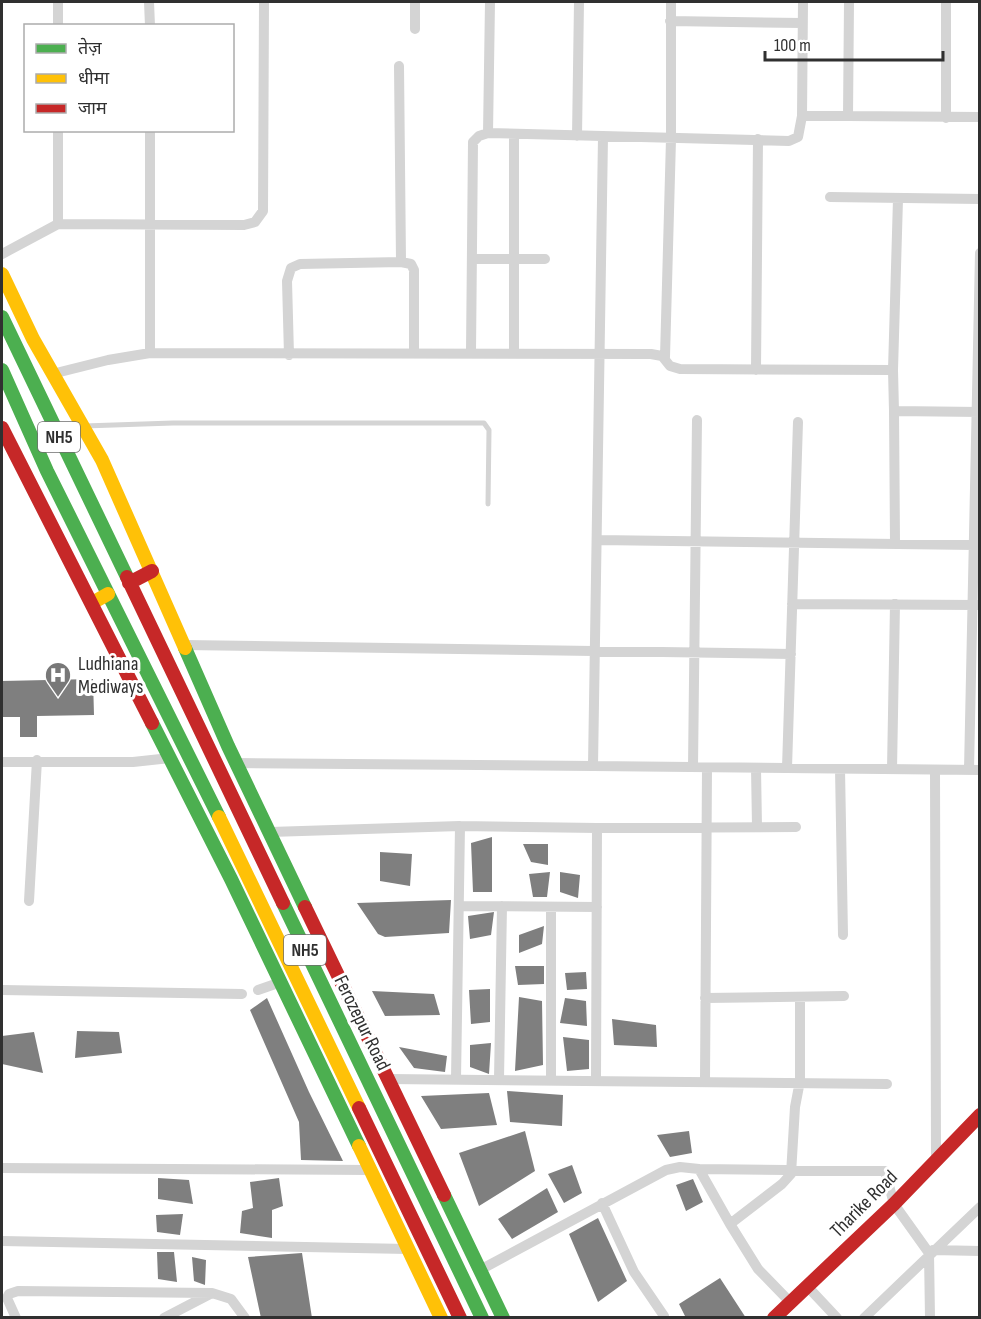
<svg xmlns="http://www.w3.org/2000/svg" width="981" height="1319" font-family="'Sofia Sans Condensed','Noto Sans Devanagari',sans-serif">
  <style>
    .building { fill: #7f7f7f }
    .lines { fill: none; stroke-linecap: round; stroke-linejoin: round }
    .lane { stroke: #d4d4d4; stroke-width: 5 }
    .street { stroke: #d4d4d4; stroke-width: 10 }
    .fast { stroke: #4caf50; stroke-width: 14 }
    .slow { stroke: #ffc107; stroke-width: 14 }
    .jam { stroke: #c62828; stroke-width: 14 }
    .labels { text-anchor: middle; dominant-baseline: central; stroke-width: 6; stroke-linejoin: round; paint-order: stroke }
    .shield { fill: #fff; stroke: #6e6e6e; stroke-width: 1.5 }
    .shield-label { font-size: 18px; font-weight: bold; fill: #303030 }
    .poi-label { font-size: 20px; fill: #303030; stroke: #fff; text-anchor: start }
    .street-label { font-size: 20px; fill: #303030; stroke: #fff }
  </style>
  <rect width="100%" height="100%" fill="#fff"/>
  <path class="building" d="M93,679L94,715L37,716V737H20V717H2V681Z
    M492,837V892H473L471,843Z
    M523,844H548V865L531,862Z
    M380,852L412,854L410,886L380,881Z
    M550,872L547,897H533L529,874Z
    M560,872L580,875L578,898L560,892Z
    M451,900L449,933L385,937L378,934L357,903Z
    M494,912L491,935L470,939L468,916Z
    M544,926L542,944L519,953V935Z
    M515,966H544V984L518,985Z
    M586,972L587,989L567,990L565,973Z
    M490,989V1022L471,1024L469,990Z
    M372,991L434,994L440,1015L385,1016Z
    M519,997L542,1001L543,1065L515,1071Z
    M267,998L309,1092L343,1161L301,1160L299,1122L250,1010Z
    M565,998L586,1001L587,1026L560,1023Z
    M612,1019L656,1025L657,1047L614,1045Z
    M77,1031L119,1032L122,1053L75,1058Z
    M34,1032L43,1073L2,1064V1036Z
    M563,1037L589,1040V1069L567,1071Z
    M491,1043L489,1074L470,1067V1045Z
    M399,1047L447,1056L445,1072L414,1068Z
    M507,1091L563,1095L562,1126L510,1122Z
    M489,1093L497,1125L441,1129L421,1096Z
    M525,1131L535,1171L479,1206L459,1153Z
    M689,1131L692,1153L670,1157L657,1135Z
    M572,1165L582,1193L564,1203L548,1174Z
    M158,1178L189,1180L193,1204L158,1199Z
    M279,1178L283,1206L272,1210V1238L240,1233L242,1211L253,1208L250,1182Z
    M693,1179L703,1202L686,1211L676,1185Z
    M547,1188L558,1212L512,1239L498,1219Z
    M183,1214L180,1235L157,1232L156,1215Z
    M598,1218L627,1281L598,1302L569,1234Z
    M157,1252H174L177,1282L158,1279Z
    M302,1253L312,1318H261L248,1257Z
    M192,1257L206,1260L205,1285L194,1281Z
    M720,1278L746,1318H686L679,1304Z"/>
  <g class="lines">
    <path class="lane" d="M84,426L173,423H484L489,430L488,504"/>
    <path class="street" d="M149,2L150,26
      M490,2L488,133L789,141L798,137L802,116L803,2
      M670,21L802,23
      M58,26V2
      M415,29V2
      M399,66L401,262
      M802,116H848L849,2
      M848,116L980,117
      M946,118V2
      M58,130V224L244,225L255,222L263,211L264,2
      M577,136L579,2
      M603,137L593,766L980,770
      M830,197L980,199
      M2,254L58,224
      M472,259H545
      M471,352L473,142L479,136L488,133
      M514,352V134
      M150,353V130
      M289,355L287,281L291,268L300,264L401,262L411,264L414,270V353
      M665,357L671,139V2
      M756,370L758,139
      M893,370L898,199
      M52,374L108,360L150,353L651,354L662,356L670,366L680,369L893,370L894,411L980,412
      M894,411L895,542
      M598,540L975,545
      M792,604L978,605
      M184,645L791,654
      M2,762H133L170,758
      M236,763L593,766
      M693,767L697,420
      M756,768L757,827
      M787,768L798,422
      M840,769L843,935
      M892,769L895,604
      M935,770L936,1158
      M969,770L980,253
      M597,828L796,827
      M270,832L460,826L597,828L596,1080
      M29,901L37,760
      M459,906L597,907
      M2,990L242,994
      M258,990L281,982
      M705,998L844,996
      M388,1079L887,1084
      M456,1079L460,826
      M499,1079L502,906
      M551,1080V907
      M705,1081L707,768
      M2,1168L371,1170
      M699,1169L885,1171L894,1204L929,1253L930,1318
      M602,1203L634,1272L664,1316
      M2,1241L408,1249
      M933,1250L980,1251
      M480,1270L666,1170L680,1167L699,1169L730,1224
      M807,1286L837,1318
      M790,1302L758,1269L730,1224L782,1184L791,1174L795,1107L800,1081V997
      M16,1318L7,1298L9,1294L18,1291L212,1293L231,1299L245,1318
      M164,1318L212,1293
      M864,1318L980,1207"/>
    <path class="fast" d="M2,317L127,577
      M2,370L47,471L219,817
      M185,648L228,746L305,907
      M152,723L231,879L359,1146
      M283,903L482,1318
      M444,1195L503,1318"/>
    <path class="slow" d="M2,274L33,339L102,460L185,648
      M92,603L108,594
      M219,817L359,1108
      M359,1146L441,1318"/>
    <path class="jam" d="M2,428L152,723
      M127,577L283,903
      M129,583L152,571
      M305,907L444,1195
      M359,1108L460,1318
      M774,1318L894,1204L980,1115"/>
  </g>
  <defs>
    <g id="hospital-pin" transform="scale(1.35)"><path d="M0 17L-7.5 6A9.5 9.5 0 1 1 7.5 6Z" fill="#787878" stroke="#fff"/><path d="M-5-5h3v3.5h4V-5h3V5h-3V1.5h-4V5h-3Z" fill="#fff"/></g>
  </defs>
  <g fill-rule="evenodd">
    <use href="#hospital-pin" x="58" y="675"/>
  </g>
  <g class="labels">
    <g class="shield">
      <rect x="38" y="422" width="42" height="30" rx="4.5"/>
      <rect x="284" y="935" width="42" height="30" rx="4.5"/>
    </g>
    <g class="shield-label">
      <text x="59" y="437">NH5</text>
      <text x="305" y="950">NH5</text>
    </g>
    <g class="poi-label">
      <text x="78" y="664">Ludhiana<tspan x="78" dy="23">Mediways</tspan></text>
    </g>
    <g class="street-label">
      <text transform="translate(362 1023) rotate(64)">Ferozepur Road</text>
      <text transform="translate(864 1204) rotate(-45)">Tharike Road</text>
    </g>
  </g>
  <rect width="981" height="1319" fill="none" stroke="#303030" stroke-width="6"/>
  <rect x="24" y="24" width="210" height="108" fill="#ffffff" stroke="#acacac" stroke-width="1.5"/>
  <rect x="36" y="44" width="30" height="9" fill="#4caf50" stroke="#acacac" stroke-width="1.5"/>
  <text x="78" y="54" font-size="18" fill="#303030">तेज़</text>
  <rect x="36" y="74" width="30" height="9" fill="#ffc107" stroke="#acacac" stroke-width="1.5"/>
  <text x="78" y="84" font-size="18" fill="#303030">धीमा</text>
  <rect x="36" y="104" width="30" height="9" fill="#c62828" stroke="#acacac" stroke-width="1.5"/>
  <text x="78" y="114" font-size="18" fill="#303030">जाम</text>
  <path d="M765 51v9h178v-9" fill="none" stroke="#303030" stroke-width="3"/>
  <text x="774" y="51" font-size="18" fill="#303030" stroke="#ffffff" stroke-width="4.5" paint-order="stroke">100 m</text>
</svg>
